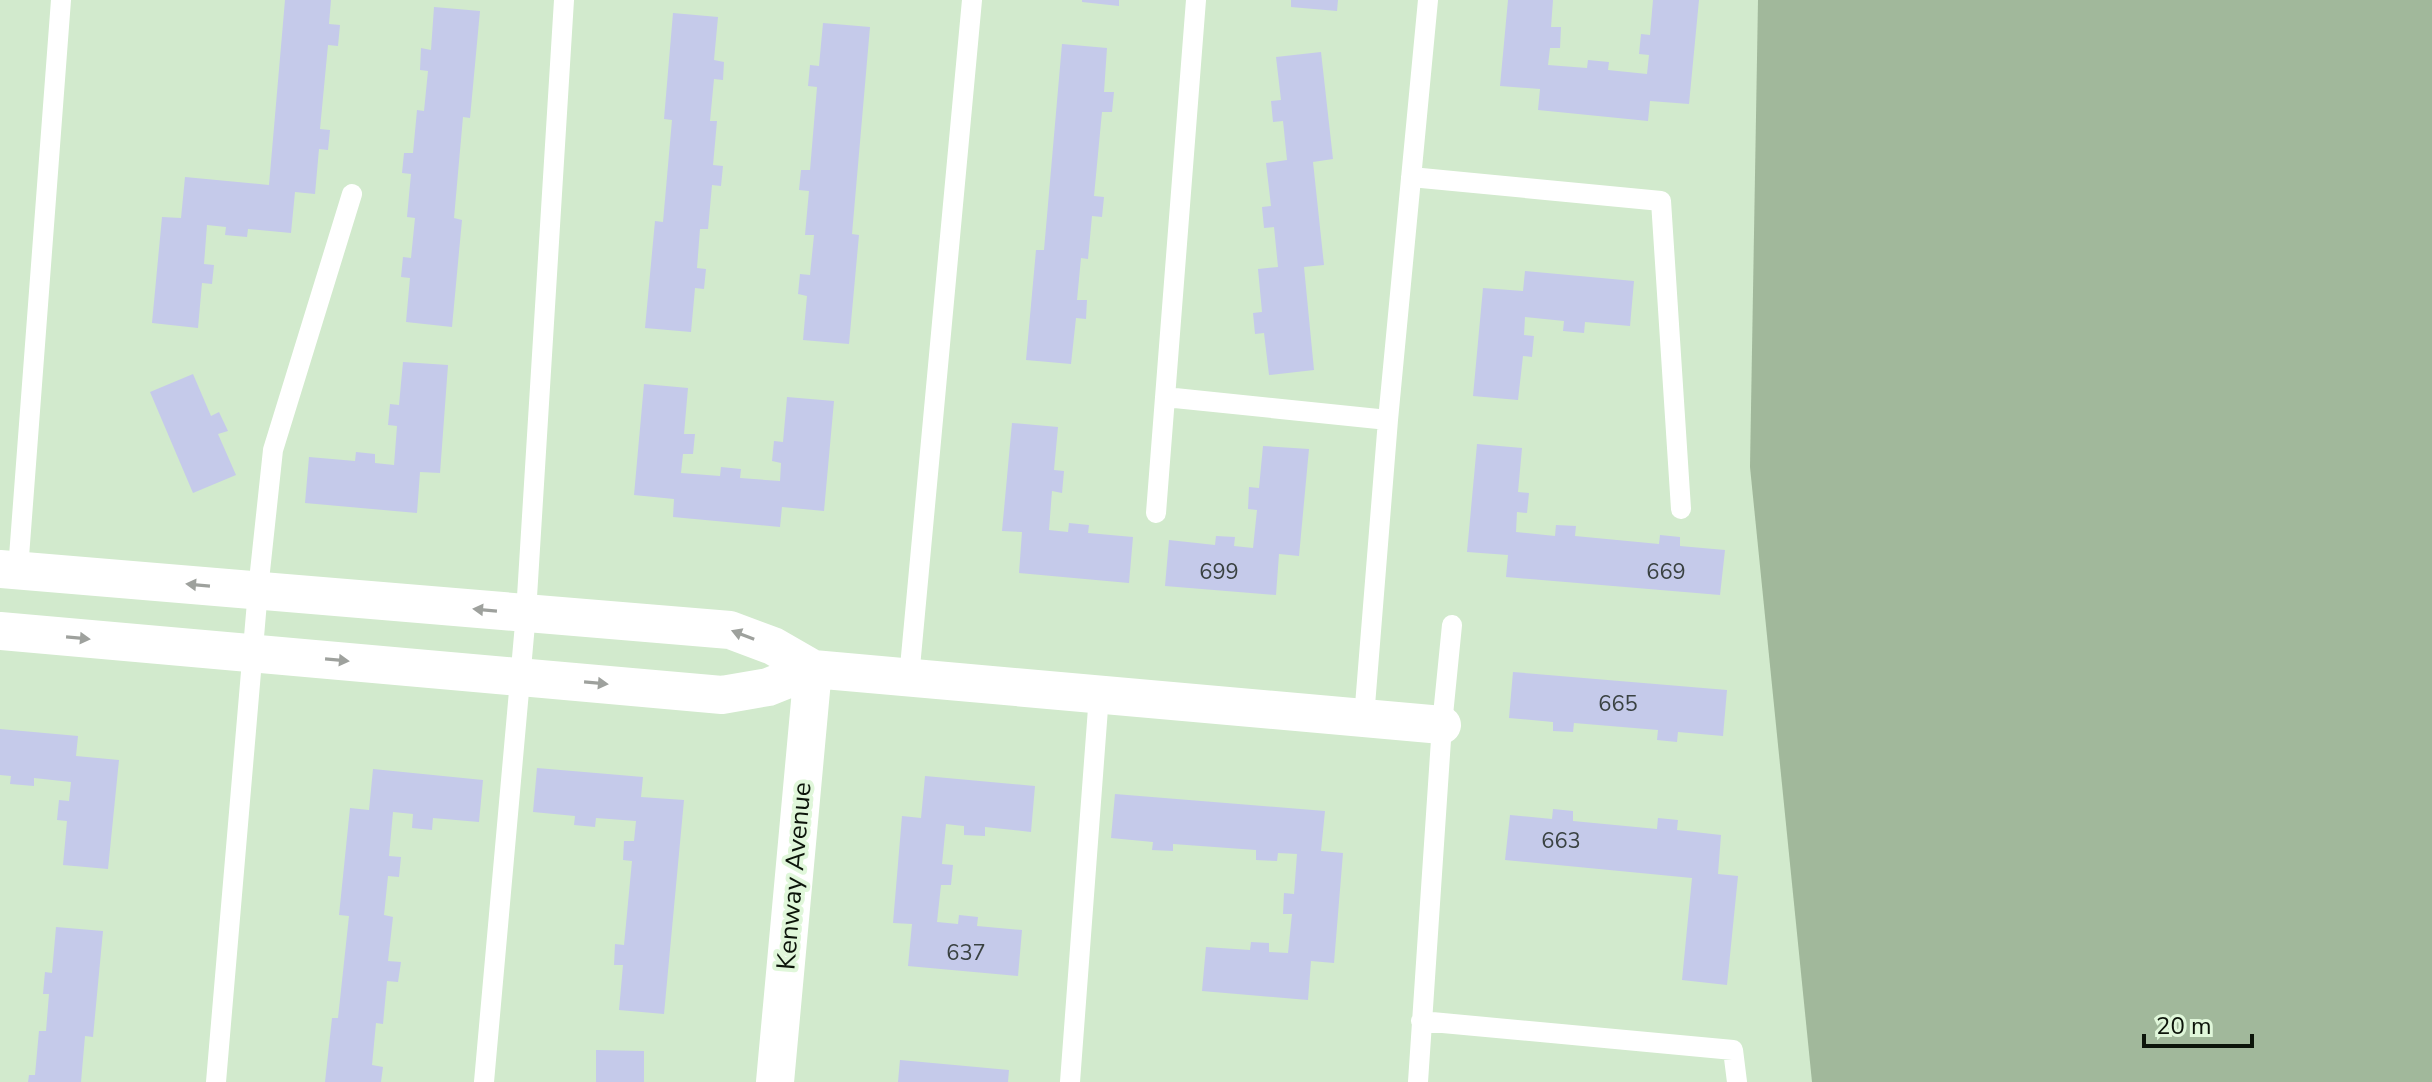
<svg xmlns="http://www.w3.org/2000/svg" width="2432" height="1082" font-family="'Nunito Sans',sans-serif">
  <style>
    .forest { fill: #a1b89b }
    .building { fill: #c5caea }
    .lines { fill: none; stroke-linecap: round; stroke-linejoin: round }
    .service { stroke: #fff; stroke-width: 20 }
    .minor { stroke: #fff; stroke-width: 38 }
    .oneway { fill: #9ea19d }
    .labels { text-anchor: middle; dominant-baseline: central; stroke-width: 8; stroke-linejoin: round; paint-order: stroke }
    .number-label { font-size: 22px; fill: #3a4242 }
    .street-label { font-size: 26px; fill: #0c140a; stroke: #e0f7da }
  </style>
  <rect width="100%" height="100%" fill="#d2eacd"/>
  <path class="forest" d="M1758,0H2432V1082H1812L1750,467Z"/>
  <path class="building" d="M285,0H331L329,24L340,25L338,46L328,45L320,129L330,130L328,150L319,149L315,194L295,192L291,233L248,229L247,237L225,235L226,227L207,225L204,264L214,265L212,284L202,283L198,328L152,323L162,217L181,218L185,177L269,185Z
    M1082,0H1119V6L1082,2Z
    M1291,0H1338L1337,11L1291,7Z
    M1508,0H1553L1551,27H1561L1560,48H1550L1548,65L1587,68L1588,60L1609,62L1608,70L1647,74L1649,55L1639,54L1641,34L1650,35L1653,0H1699L1689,104L1650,101L1648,121L1538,110L1540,89L1500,86Z
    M434,7L480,11L470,118L463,117L454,218L462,220L452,327L406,322L410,278L401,277L403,257L411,258L415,218L407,217L411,174L402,173L404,153H413L417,110L424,111L428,71L420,70L421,48L431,50Z
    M673,13L718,17L714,60L724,62L723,80L714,79L710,121H717L713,165L723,166L721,186L712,185L708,229H700L697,268L706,269L704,289L695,288L691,332L645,328L655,221L663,222L672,120L664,119Z
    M823,23L870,27L852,234L859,235L849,344L803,340L807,296L798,294L800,274L810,275L814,235H805L809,191L799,190L801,170H810L817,87L808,86L810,65L819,66Z
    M1062,44L1107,48L1104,92H1114L1112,112H1102L1094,196L1104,197L1102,217L1092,216L1088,259L1081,258L1077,300H1087L1086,319L1076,318L1071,364L1026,360L1036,250H1044Z
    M1321,52L1333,159L1313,162L1324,265L1304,267L1314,370L1269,375L1264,333L1255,334L1253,313L1262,312L1258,269L1278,267L1274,227L1264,228L1262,207L1271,206L1266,163L1287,160L1283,121L1273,122L1271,101L1281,100L1276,57Z
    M1525,271L1634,281L1630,326L1585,322L1584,333L1563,331L1564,321L1525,317L1524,335L1534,336L1532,357L1523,356L1518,400L1473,396L1483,288L1523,291Z
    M403,362L448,365L440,473L420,472L417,513L305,503L309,457L355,461L356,452L375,454V463L394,465L397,426L388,425L390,404L399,405Z
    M193,374L211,416L219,412L228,431L218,434L236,475L193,493L150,392Z
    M644,384L688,388L684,434H695L693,454H683L681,473L720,476L721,467L741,469L740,478L780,481L781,463L772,461L774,441L783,442L787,397L834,401L824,511L782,507L780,527L673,517L674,499L634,495Z
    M1012,423L1058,427L1054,470L1064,471L1062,493L1052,491L1049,530L1068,532L1069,523L1089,525L1088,533L1133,537L1129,583L1019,573L1022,532L1002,531Z
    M1477,444L1522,448L1518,492L1529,493L1527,513L1517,512L1516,532L1555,536L1556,525L1576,526L1575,536L1659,544L1660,535L1680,537V546L1725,550L1720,595L1506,577L1508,555L1467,552Z
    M1263,446L1309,449L1299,556L1279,554L1276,595L1165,586L1169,540L1215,545L1216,536L1235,537L1234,546L1253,548L1257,510L1248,509L1249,487L1259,488Z
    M1513,672L1727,690L1723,736L1678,732L1677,742L1657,740L1658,730L1574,723L1573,732L1553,731V722L1509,718Z
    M0,729L78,736L76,756L119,760L108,869L63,865L67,821L57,820L59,800L69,801L71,782L34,778V786L10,784L11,776L0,775Z
    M537,768L643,777L641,797L684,800L664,1014L619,1010L623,965H614L615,944L624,945L632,861L623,860L624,841H634L636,821L596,818L595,827L574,825L575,816L533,812Z
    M373,769L483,780L479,822L433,818L432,830L412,828L413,814L393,812L389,856L401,857L399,877L388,876L384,915L393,917L388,961L401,962L398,982L387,981L383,1024L376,1023L372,1065L383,1067L381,1082H325L332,1018H338L349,916L339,915L350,808L369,810Z
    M925,776L1035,786L1031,832L985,827V836L964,835V826L946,824L942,864L953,865L951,885H941L937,922L958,924L959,915L978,917L977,926L1022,930L1018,976L908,966L912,924L893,923L902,816L921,818Z
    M1115,794L1325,811L1321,851L1343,853L1334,963L1311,961L1308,1000L1202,991L1206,947L1250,950L1251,942L1269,943V952L1288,953L1292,914H1283L1284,893L1294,894L1297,854L1278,853L1277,861L1256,860V850L1173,844V851L1152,850L1153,842L1111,838Z
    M1553,809L1573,811V821L1657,829L1658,818L1678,820L1677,830L1721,835L1718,874L1738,876L1727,985L1682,980L1692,878L1505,860L1510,815L1552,819Z
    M56,927L103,931L93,1037L85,1036L81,1082H28L29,1075H35L39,1031H46L49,994H43L45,972L52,973Z
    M596,1050L644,1051V1082H596Z
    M900,1060L1009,1070L1008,1082H898Z"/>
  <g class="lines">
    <path class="service" d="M1411,177L1661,201L1681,509
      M1165,397L1388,420
      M1156,513L1196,0
      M18,570L61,0
      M909,678L972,0
      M1364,718L1388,420L1428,0
      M1421,1021L1733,1050L1737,1082
      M216,1082L258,590L273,450L352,194
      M484,1082L526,613L564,0
      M1070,1082L1099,695
      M1418,1082L1442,725L1452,625"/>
    <path class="minor" d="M0,569L730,630L773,646L813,669L1442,725
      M0,631L722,695L768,687L813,669
      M775,1082L813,669"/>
  </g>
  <defs><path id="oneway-solid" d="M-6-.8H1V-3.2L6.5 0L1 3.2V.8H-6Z" transform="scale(2)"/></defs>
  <g class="oneway">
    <use href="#oneway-solid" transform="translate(198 585) rotate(-175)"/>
    <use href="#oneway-solid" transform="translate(485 610) rotate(-175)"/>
    <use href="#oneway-solid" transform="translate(743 635) rotate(-159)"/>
    <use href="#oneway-solid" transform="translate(78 638) rotate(5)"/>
    <use href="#oneway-solid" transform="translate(337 660) rotate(5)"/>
    <use href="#oneway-solid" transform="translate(596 683) rotate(5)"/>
  </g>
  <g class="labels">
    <g class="number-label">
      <text x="1219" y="572">699</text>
      <text x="1666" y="572">669</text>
      <text x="1618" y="704">665</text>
      <text x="1561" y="841">663</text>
      <text x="966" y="953">637</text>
    </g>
    <g class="street-label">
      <text transform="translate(794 876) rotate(-85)">Kenway Avenue</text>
    </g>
  </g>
  <path d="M2144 1034v12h108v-12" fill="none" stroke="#0c140a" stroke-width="4"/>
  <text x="2156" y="1034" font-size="24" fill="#0c140a" stroke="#e0f7da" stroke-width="6" paint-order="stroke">20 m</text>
</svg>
